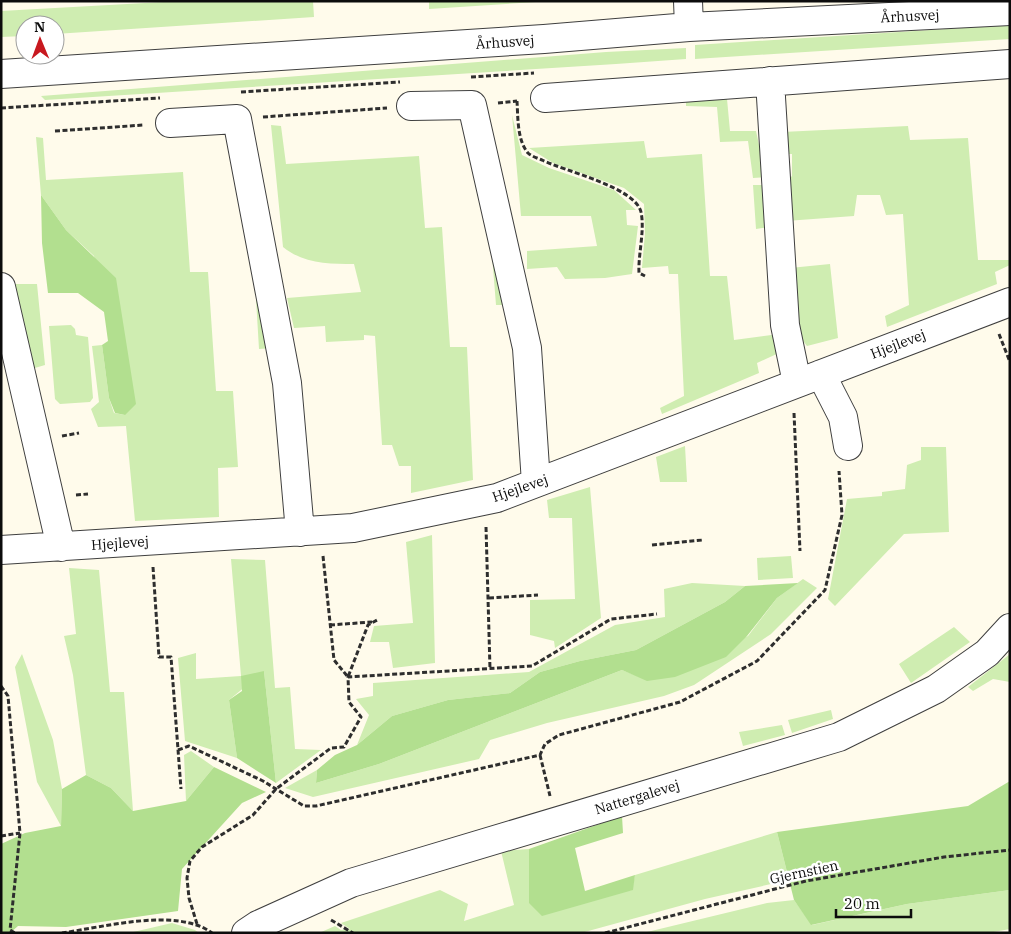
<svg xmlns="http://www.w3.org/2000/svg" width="1011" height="934" font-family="'IBM Plex Serif',serif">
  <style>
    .green { fill: #cfedb1 }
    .forest { fill: #b2df8f }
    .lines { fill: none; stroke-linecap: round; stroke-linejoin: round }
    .minor-casing { stroke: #3f3f3f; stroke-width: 30 }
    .path { stroke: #2e2e2e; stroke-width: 3; stroke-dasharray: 5 2.5; stroke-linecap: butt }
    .minor { stroke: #fff; stroke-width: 28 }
    .labels { text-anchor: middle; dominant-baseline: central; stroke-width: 5; stroke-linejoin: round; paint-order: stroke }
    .street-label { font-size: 14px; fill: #0c0c0c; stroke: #fff }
  </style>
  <rect width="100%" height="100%" fill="#fffbeb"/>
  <path class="green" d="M181,1H313L314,17L55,34V25H25V36L1,37V11Z
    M429,1H552L429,9Z
    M1010,25V39L695,59V45Z
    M686,48V59L616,64L45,100L41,96L606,52Z
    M727,99L730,131H756L766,177L753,178L748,141L720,142L717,107L686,106V101Z
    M512,115L522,155L549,168L614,190L636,210H626L627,225L638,226L632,274L605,278L565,279L557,267L527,269V251L597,246L591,216H521Z
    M271,125L281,126L286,164L419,156L425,228L442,227L450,347H467L473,480L411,493V466H399L392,445H382L375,336L364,335V340L326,342L325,326L294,328L287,298L361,292L354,264C329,264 304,264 283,247Z
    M908,126L910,140L968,138L978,260H1010V265L995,272L997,284L887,327L885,316L909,305L903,214L886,215L880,195H857L854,216L786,221L784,184L792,176V154H781L782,132Z
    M36,137L43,138L46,180L183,172L190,272H208L216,391H233L238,467L218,468L219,517L135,521L126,426L98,427L91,409L99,402L92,346L102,345L109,398L114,413L125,415L94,256L66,230L41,195Z
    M644,141L647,158L702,154L710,276H727L734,340L779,334L781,352L757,363L759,373L662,414L660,408L684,396L678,274H669L668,266L642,268L645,233L644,204L624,188L553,163L529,148Z
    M753,185H768L770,227L756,229Z
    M492,255L509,305H496Z
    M830,264L838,338L807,346L793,328L790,268Z
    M8,284H37L45,365L28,370Z
    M256,299H262L272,348L259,349Z
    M71,325L75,329L76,335L88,337L93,398L90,402L60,404L55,399L49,326Z
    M685,446L687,482H660L656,457Z
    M921,447H946L949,532L904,534L835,606L828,599L847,499L882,496V492L905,489L907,465L921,460Z
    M590,487L601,618L555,648L554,641L530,635V600L575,599L572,518H549L547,500Z
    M432,535L435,663L393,668L389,642H370L374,626L413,623L406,542Z
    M791,556L793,578L758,580L757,558Z
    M231,559L265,560L275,688L290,687L295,749L321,750L276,783L264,671L229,700L237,758L185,741L178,658L196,653V679L241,676Z
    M69,568L99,570L110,692H124L133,811L111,788L86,775L73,675L64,636L76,634Z
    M803,579L817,588L771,634L694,685L664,696L547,723L490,740L479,759L313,797L285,788L317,770L316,783L379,764L622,670L647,680L748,636L777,598Z
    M692,583L745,586L725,602L636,650L580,661L540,672L510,693L448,700L392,716L357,745L369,715L356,699L373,696V683L529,672L615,625L665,617L664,589Z
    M954,627L970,642L911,683L899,664Z
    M22,654L53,740L62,789L61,826L37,782L15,667Z
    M1010,654V682L993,679L973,691L968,687Z
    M831,710L833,719L792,733L788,720Z
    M782,725L785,735L743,746L739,732Z
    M191,751L214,767L186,801L184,755Z
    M777,832L789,880L705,899L581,933H319L335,926L341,930L350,929L341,923L440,890L468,904L464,921L514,905L501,851L529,849V903L632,890L635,875Z
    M1010,890V929L988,933H643L767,903L794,900L812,925L907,904Z
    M172,923L195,930L199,933H129Z"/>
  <path class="forest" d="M41,195L66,230L116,278L136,404L125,415L115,413L109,398L102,345L108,341L104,312L78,293H48L42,243Z
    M798,583L777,598L747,636L726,657L675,677L647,681L622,670L379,764L316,783L317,770L335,755L357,745L392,716L448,700L510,693L540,672L580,661L636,650L725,602L745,586Z
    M264,671L276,783L237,758L229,700L242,691L241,676Z
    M214,767L266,792L242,803L182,869L178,911L66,927L18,926L10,933H1V844L25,833L61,826L62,789L86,775L111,788L133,811L186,801Z
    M1010,781V890L907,904L811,925L794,900L777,832L968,806Z
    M622,816L623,833L575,848L585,891L635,875L633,890L542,916L529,903V849Z"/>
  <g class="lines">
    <g class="minor-casing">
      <path id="minor" d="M688,1L689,27
        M1,74L544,39L689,27L1010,11
        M770,81L785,325L797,383
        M545,98L1010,64
        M411,106L472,105L527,348L536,483
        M170,123L237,119L287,383L300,532
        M1,287L61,547
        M821,374L843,417L848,446
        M1,550L353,528L497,498L1010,302
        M246,933L258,925L351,883L839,737L936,689L987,653L1010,628"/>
    </g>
    <path class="path" d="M471,77L534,73
      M241,92L400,82
      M517,101C518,117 517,140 528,153C531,156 537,158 542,160C564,171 635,187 641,212C645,231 638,254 639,273L645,276
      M498,103L517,101
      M1,108L160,98
      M263,117L387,108
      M55,131L144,125
      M999,334L1010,362
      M794,413L800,551
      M62,436L79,433
      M76,495L88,494
      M486,527L490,669
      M652,545L703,540
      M323,556L334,660L348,677L368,625L379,619
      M153,567L159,657H171L181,789
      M489,598L538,595
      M330,625L372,622
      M1,686L8,696L20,833L10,930L15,933
      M178,750L189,746L263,781L304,806H316L540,755L545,744L559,735L680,702L757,661L825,590L842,515L839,471
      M540,755L550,796
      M1,836L20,833
      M331,920L353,933
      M197,924L189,898L187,878L190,861L202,847L253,815L276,789L331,748L344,747L361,717L349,702L348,677L532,666L611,619L657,614
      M62,933C104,927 177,907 212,933
      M605,933L806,881L944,857L1010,850"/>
    <use href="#minor" class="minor"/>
  </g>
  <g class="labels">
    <g class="street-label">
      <text transform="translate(910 16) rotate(-3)">Århusvej</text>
      <text transform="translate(505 42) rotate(-4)">Århusvej</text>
      <text transform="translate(898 344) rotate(-21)">Hjejlevej</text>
      <text transform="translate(520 488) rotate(-19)">Hjejlevej</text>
      <text transform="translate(120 543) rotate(-4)">Hjejlevej</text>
      <text transform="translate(637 797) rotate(-17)">Nattergalevej</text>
      <text transform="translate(804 872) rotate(-12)">Gjernstien</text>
    </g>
  </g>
  <rect width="1011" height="934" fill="none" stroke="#0c0c0c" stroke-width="5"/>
  <g transform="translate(40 40) rotate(359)"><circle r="24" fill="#ffffff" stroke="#9e9e9e"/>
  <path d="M0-4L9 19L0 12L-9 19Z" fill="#c8181f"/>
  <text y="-8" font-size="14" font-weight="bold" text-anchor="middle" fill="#0c0c0c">N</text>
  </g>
  <path d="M836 909v8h75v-8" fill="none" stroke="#0c0c0c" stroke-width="2.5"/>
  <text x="844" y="909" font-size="15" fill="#0c0c0c" stroke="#ffffff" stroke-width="4" paint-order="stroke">20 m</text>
</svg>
